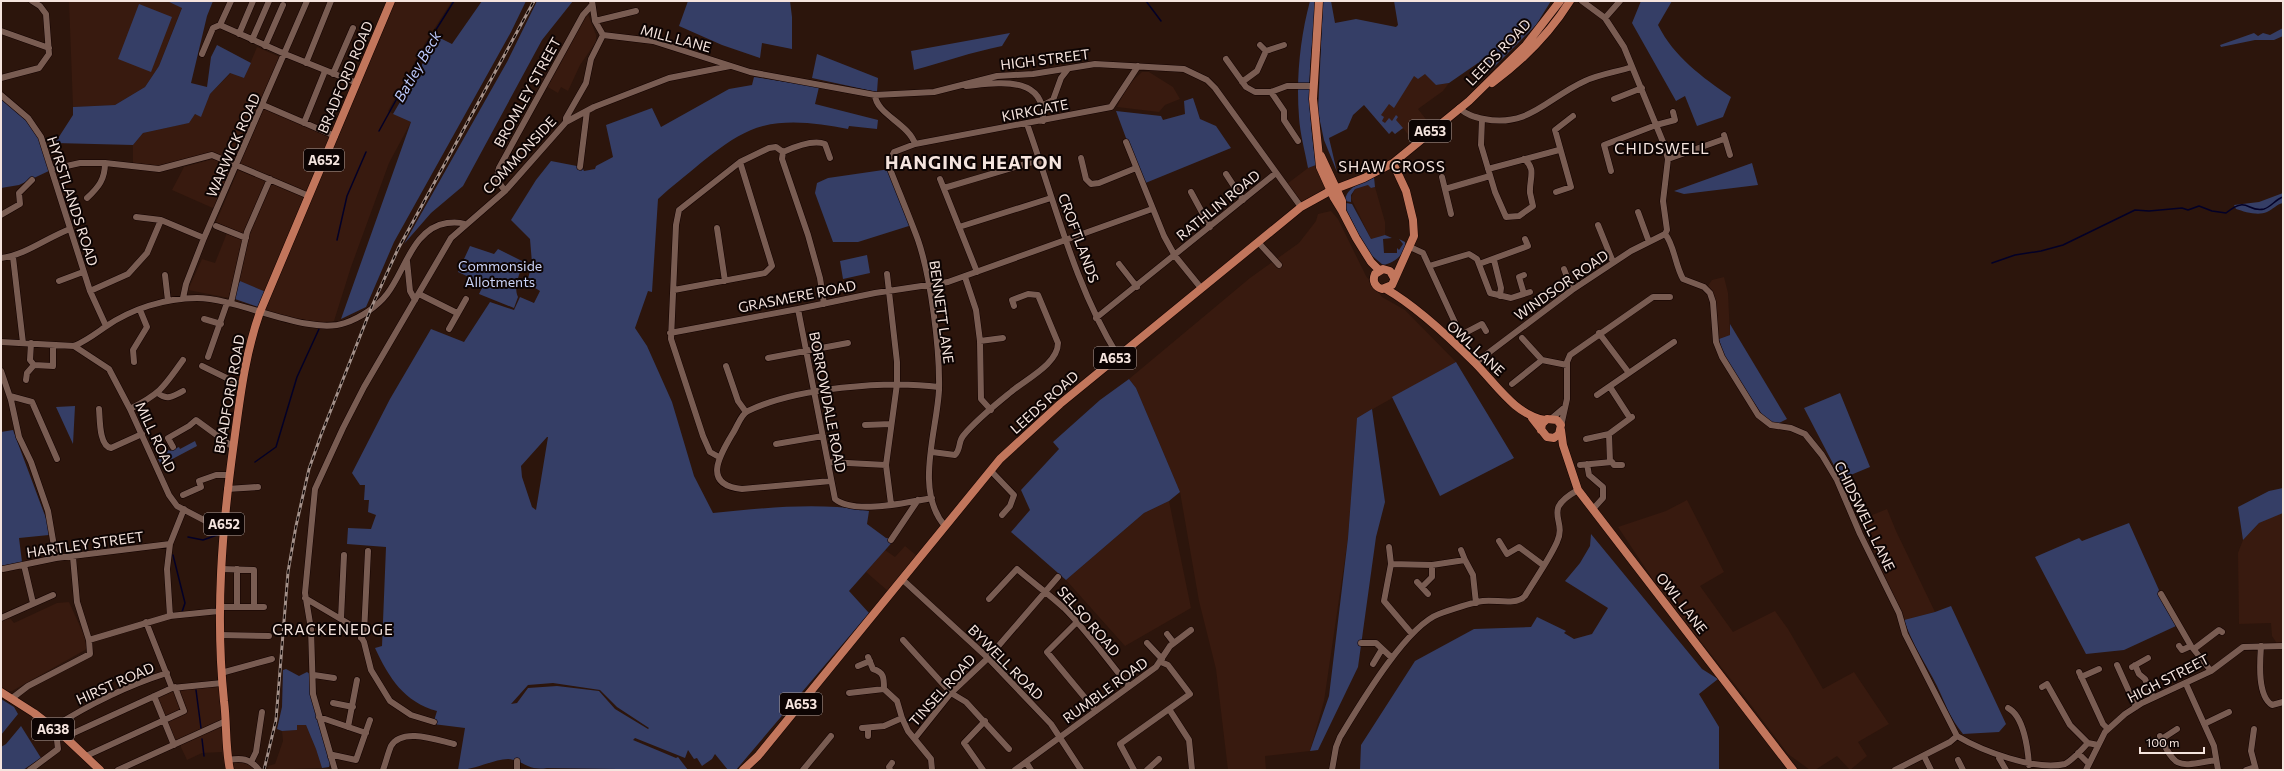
<svg xmlns="http://www.w3.org/2000/svg" width="2284" height="771" font-family="Commissioner,sans-serif">
  <style>
    .built { fill: #381a0f }
    .green { fill: #353e66; fill-rule: evenodd }
    .lines { fill: none; stroke-linecap: round; stroke-linejoin: round }
    .stream { stroke: #030027; stroke-width: 1.5 }
    .minor-casing { stroke: #130200; stroke-width: 7 }
    .major-casing { stroke: #130200; stroke-width: 9 }
    .minor { stroke: #795c52; stroke-width: 6 }
    .major { stroke: #c2765c; stroke-width: 8 }
    .rail-casing { stroke: #a4918a; stroke-width: 3 }
    .rail { stroke: #0d0403; stroke-width: 1.5; stroke-dasharray: 4.5; stroke-linecap: butt }
    .labels { text-anchor: middle; dominant-baseline: central; stroke-width: 4; stroke-linejoin: round; paint-order: stroke }
    .shield { fill: #0d0403; stroke: #afa19c; stroke-width: 1 }
    .shield-label { font-size: 13px; font-weight: bold; fill: #f5e4de }
    .street-label { font-size: 14px; fill: #f5e4de; stroke: #0d0403 }
    .park-label { font-size: 14px; fill: #cad3f6; stroke: #0d0403 }
    .water-label { font-size: 15px; font-style: italic; fill: #bbc8fb; stroke: #0d0403 }
    .neighbourhood-label { font-size: 15px; letter-spacing: 1px; fill: #f5e4de; stroke: #0d0403 }
    .district-label { font-size: 18px; font-weight: bold; letter-spacing: 1px; fill: #f5e4de; stroke: #0d0403 }
  </style>
  <rect width="100%" height="100%" fill="#2c150c"/>
  <path class="built" d="M69,1H167L182,7L159,66L145,87L115,105L73,107Z
    M391,1H452L425,43L388,111L411,122L389,163L351,267L334,321L308,323L260,312Z
    M588,14L596,35V42L580,65L568,91L561,87L558,93L546,86L585,16Z
    M257,47L280,57L235,162L213,153L159,166L133,165V145L143,133L188,123L195,114L201,116L210,94L231,73L244,78Z
    M1404,51L1436,85L1449,83L1443,91L1418,109L1431,126L1413,141L1403,128L1395,134L1392,131L1389,134L1364,105Z
    M1142,72H1149L1173,87L1180,99L1165,105L1159,112L1117,107L1128,85Z
    M264,108L331,138L266,292L233,279L229,298L188,290L202,259L215,263L229,228L216,222L239,168L290,192L292,185L240,163Z
    M213,159L233,167L215,209L172,190L184,167Z
    M1316,165L1327,188L1300,203L1287,184L1308,168Z
    M1368,185L1371,188L1375,187L1385,222V235L1371,239L1351,198L1355,189Z
    M1331,211L1338,219L1366,276L1382,297L1405,310L1456,362L1357,418L1348,538L1324,701L1310,751L1265,756L1266,770H1228L1216,669L1199,601L1180,492L1136,388L1129,379L1250,278L1299,243L1316,221L1318,214Z
    M1724,277L1728,293L1730,335L1719,339L1712,293L1708,286L1712,280Z
    M1687,500L1724,572L1700,586L1733,632L1775,611L1788,629L1823,689L1854,672L1889,724L1858,742L1867,756L1850,770L1837,756L1815,770H1810L1788,754L1744,696L1660,590L1618,527L1666,511Z
    M1169,501L1191,608L1125,646L1066,580L1144,513Z
    M1887,509L1896,531L1935,612L1904,620L1860,520Z
    M2280,513H2283V646H2276V642L2272,636L2271,623L2239,624L2238,553L2243,540L2259,523Z
    M905,546L917,556L888,591L866,572L885,550L895,557Z
    M69,602L84,635L87,647L85,650L12,691H8L1,687V622L9,617L14,623L57,603Z
    M222,683L228,760L241,758L259,770H225L222,752L202,753L187,760L180,745H174L154,696L172,688Z
    M297,725H306L316,749L322,768L267,770L268,766L275,764L283,741L282,731L297,730Z"/>
  <path class="green" d="M167,1H213L207,16L191,83L207,87L211,57L217,45L251,63L244,78L230,73L210,94L201,117L195,114L189,123L143,133L133,145L55,143L73,115V107L115,105L145,87L159,66L182,8Z
    M482,1H526L511,32L394,242L366,307L341,319L411,122L393,114L438,37L452,44Z
    M537,1H573L542,40L463,186L431,213L404,244L507,62Z
    M688,1H790L792,17V49L762,43L760,58L722,45L679,26Z
    M1310,1H1315C1316,24 1311,45 1310,68C1308,101 1311,133 1316,165L1308,168C1305,151 1300,134 1299,117C1296,79 1300,38 1310,1Z
    M1323,1H1331L1335,23L1356,19L1396,27L1398,25L1394,1H1551L1536,25L1487,74L1478,63L1449,83L1436,85L1425,74L1418,79L1414,76L1394,108L1389,104L1381,115L1384,117L1382,121L1385,123L1389,118L1392,121L1396,115L1398,117L1396,120L1403,128L1395,134L1392,131L1389,134L1364,105L1353,115L1347,129L1329,138L1337,172L1324,140L1318,112Z
    M1641,1H1672L1658,25C1674,57 1702,77 1731,97L1723,117L1697,126L1685,96L1676,101L1632,23Z
    M139,4L172,17L151,72L118,59Z
    M2283,28V36L2274,40H2255L2221,47L2220,45L2254,33L2258,36L2263,33L2270,35Z
    M1010,33L1002,46C972,52 944,62 914,70L911,51Z
    M817,54L878,78L877,92L812,78Z
    M754,77L819,87L815,104L878,120L877,129L849,126L848,129C821,124 791,119 763,126C730,134 694,170 668,190L658,199L652,292L648,291L635,328L647,346L672,402L694,476L713,513C764,508 819,502 869,511L867,524L886,538L895,539L849,591L869,613L736,770H728L715,754L712,759L702,766L697,758L694,759L688,750L685,758L635,738L633,740L676,758L678,757L688,770L547,768C526,771 524,760 508,759C494,759 475,770 458,770L465,728L433,724L437,711C404,702 389,678 375,648L382,646L386,547L347,544L348,528L371,529L376,515L368,512L369,500H364L365,485H360L352,473L390,399L431,329L464,342L490,302L514,310L520,297L534,303L540,291L527,283L532,263L530,239L511,220L536,180L551,161L582,167L584,171L595,169L596,166L613,157L606,125L652,108L661,127L729,89L752,85ZM547,437H548L536,510L532,507L522,477L521,466ZM553,683L600,690L617,707L649,728L648,729L615,709L599,691L557,686L528,688L517,703L511,704L528,685Z
    M1,95L35,126L53,169L19,185L1,188Z
    M1193,98L1200,119L1216,126L1231,148L1143,184L1116,111L1161,116L1163,120L1185,114L1184,101Z
    M1752,163L1758,185L1684,194L1674,191Z
    M890,169L912,225L858,242H833L815,193L817,183L828,178Z
    M1374,177L1375,187L1371,188L1368,185L1355,189L1351,195V202L1345,201C1346,187 1363,182 1374,177Z
    M2283,193V203C2275,205 2274,209 2267,212C2258,216 2245,212 2236,209L2234,205L2259,202Z
    M1346,203L1352,204L1371,239L1385,235L1392,238L1383,239L1384,253H1397V248L1399,250L1403,244L1399,239L1405,242C1407,253 1393,264 1383,265L1370,254L1362,241L1346,209Z
    M470,246L494,254L498,249L524,262C520,272 513,287 518,297L514,308L479,294L484,284L458,272Z
    M867,255L870,273L843,279L840,261Z
    M240,281L266,292L258,307L232,298Z
    M1730,324L1787,419L1777,424L1765,419L1724,357L1719,339L1730,335Z
    M1456,362L1514,458L1440,496L1392,397Z
    M1129,379L1136,388L1180,492L1169,501L1144,513L1066,580L1011,532L1030,510L1021,490L1059,449L1053,442L1100,400Z
    M1840,393L1870,467L1841,479L1804,408Z
    M75,406L73,444L56,407Z
    M1372,409L1385,502L1376,537L1358,667L1318,750L1310,751L1329,696L1348,538L1357,418Z
    M13,430L47,521L49,535L19,538L22,562L1,566V432Z
    M195,441L197,446L161,465L158,459L160,458L159,455L169,450L170,451L179,447L180,449Z
    M2283,488V513L2259,523L2243,540L2238,507L2269,491Z
    M2129,523L2159,590L2158,592L2176,626L2124,650L2086,654L2035,557L2079,538L2082,541Z
    M1591,534L1702,669L1718,679L1699,694L1719,727V770H1360L1361,745L1415,661L1474,629L1531,627L1537,617L1566,631L1564,633L1574,639L1592,634L1608,608L1565,581L1580,563L1590,546Z
    M1951,606L2006,724L1999,732L1963,734C1950,718 1946,705 1937,686C1926,664 1912,644 1904,620L1935,612Z
    M286,669L299,676L307,672L310,674L330,763L329,767L322,768L316,749L306,725H297V730L282,731L277,729L282,707L283,670Z
    M1,699L14,707L18,714L1,735Z
    M21,726L41,758L23,770H1V747L6,744Z"/>
  <g class="lines">
    <path class="stream" d="M1146,1L1161,21
      M379,131L427,44L454,1
      M337,240L347,196L366,152
      M1992,263L2015,255L2041,251L2063,245L2135,210L2149,211L2182,208L2188,210L2199,206L2212,211L2226,213C2248,195 2247,213 2264,209C2271,207 2276,199 2283,197
      M255,462L276,447L297,377L319,329
      M188,537L203,540L217,535
      M173,555L185,603L182,612
      M196,690L201,728
      M202,739L204,756"/>
    <g class="minor-casing">
      <path id="minor" d="M592,1L595,21L603,35L653,41L750,72L875,95L934,92L997,76L1033,74L1095,64L1184,69L1207,80L1215,88L1301,207
        M1582,1L1605,18L1624,47L1663,142L1668,159L1663,201L1667,230L1665,234
        M1605,18L1620,1
        M595,21L636,11
        M220,25L231,1
        M1,31L49,48
        M239,34L253,1
        M252,40L269,1
        M1260,45L1266,51
        M265,46L283,5
        M202,54L213,28L220,25L285,54L357,83
        M1226,59L1246,87L1255,92H1271L1287,86H1314
        M306,63L331,1
        M333,74L353,28
        M1,78L39,68L49,54L46,14L40,6L32,1
        M1242,82L1257,71L1266,51L1284,45
        M966,86C998,83 1046,74 1043,121
        M1271,92L1284,111V120L1298,141
        M1,95L28,118L41,137L90,291L106,326
        M875,95C876,114 909,124 915,144
        M1614,99L1642,88
        M263,105L335,136
        M1042,106L1053,100L1061,78L1068,69
        M1459,108C1467,115 1474,117 1484,119C1529,128 1547,98 1585,81C1600,74 1617,72 1632,67
        M1482,119L1481,145L1495,192L1506,217L1519,216L1533,206C1532,202 1531,197 1530,193C1529,179 1537,169 1524,159
        M566,122V118L586,83L591,59L603,35
        M304,123L325,71
        M1027,124C1055,202 1074,285 1118,356
        M1724,135L1730,155
        M1126,142L1164,236L1175,256L1201,288
        M783,152L782,159L808,235L820,278L824,304
        M783,152C794,147 813,139 825,144L830,158
        M1081,158L1086,179L1091,184L1099,183L1136,168
        M1668,159L1724,139
        M580,167L587,111
        M53,169L80,163H105L159,169L212,155L309,196
        M1488,169L1559,150
        M1611,171L1604,145L1656,125L1675,120L1673,112
        M1226,174L1243,200
        M1442,177L1451,214
        M940,179L977,272
        M944,188L1039,160
        M1445,189L1490,176
        M505,191C499,182 495,180 499,168L583,15L592,5
        M1191,192L1210,227
        M1556,192L1571,187L1555,130L1573,116
        M87,198C99,187 105,179 105,163
        M1638,212L1649,242
        M1,215L20,204L19,193L32,180
        M136,217L161,220L204,238
        M1598,225L1613,262
        M216,226L246,238
        M959,227L1051,198
        M717,228L725,281
        M1665,234C1674,244 1675,265 1683,279L1704,287L1710,293L1713,302L1716,342L1722,357L1758,415L1771,425L1791,428L1805,434L1822,455L1837,480L1860,534L1899,613L1905,634L1957,736
        M1258,242L1279,265
        M1410,247L1423,253L1463,340
        M13,257L23,343
        M1,258C26,255 46,238 70,229
        M1494,260L1501,288L1500,296
        M407,261L410,291L415,300
        M1119,264L1137,287
        M1479,264L1528,246L1525,239
        M1429,266L1469,254L1477,259L1490,293L1511,298L1530,292
        M1564,269L1572,290
        M887,274L897,362V384L886,465L891,504
        M165,275L168,301
        M965,277L976,310L980,341L981,399L991,410
        M59,281L83,272
        M674,290L765,273L772,266L740,162
        M90,291L128,274L147,253L161,220
        M419,294L457,313
        M1524,294L1519,277L1524,275
        M183,298L186,284L204,238L307,1
        M231,303L247,232L270,179
        M798,309L835,499C854,515 909,502 932,498
        M1096,318L1276,173
        M204,319L221,324
        M449,329L466,299
        M670,333L798,309L875,293L948,282L1152,209
        M1599,333L1629,373
        M1461,335L1482,324L1486,331
        M1522,338L1542,360L1567,365
        M980,341L1003,338
        M1,342L74,346C86,341 95,334 105,327C131,309 165,298 197,298C238,298 308,336 345,323C360,318 377,307 387,294C405,271 413,228 447,223C454,222 459,222 465,224
        M74,346L109,369L130,409L169,495L177,506L223,530
        M208,357L227,303
        M768,358L848,343
        M134,362L133,350L147,327L140,310
        M1475,363L1572,290L1631,251L1665,234
        M34,365L53,366V345
        M202,366L241,385
        M726,366L738,401L746,412
        M1,371L11,400L19,437L31,462L48,511L56,558
        M26,380L27,373L34,365L30,360L31,343
        M1512,384L1542,360
        M1610,387L1630,418
        M158,393C166,401 174,396 183,391
        M1597,395L1674,342
        M10,396L32,402L57,459
        M99,409C100,419 99,446 111,448L142,434
        M130,409C161,393 163,388 183,360
        M1552,418L1565,407
        M865,425L891,424
        M1561,426L1567,399V362L1570,355L1653,297H1670
        M1586,439L1609,434
        M776,444L823,436
        M173,447L168,438L189,426L196,420L233,447
        M932,452L955,455C961,449 958,442 963,436C976,420 995,405 1011,392C1026,379 1058,364 1058,343L1038,295L1028,294L1012,300L1014,306
        M719,457L710,452L703,436L671,339L676,225L679,210L740,162L769,148L776,147L783,152
        M828,462L886,465
        M1610,462L1609,434L1632,417
        M1587,464L1589,475L1603,487V498L1593,509
        M1580,465L1612,462L1614,465H1622
        M991,471L1014,495L1010,506L1002,515
        M831,481L742,489C701,485 720,455 733,433C737,427 741,414 748,411C795,388 887,380 939,387
        M227,489L258,487
        M183,495L201,487L199,481L216,475H229
        M945,526C914,491 937,431 939,390C940,349 931,278 918,240C909,216 899,192 890,169V160L894,152L915,144L1111,107L1138,66
        M891,540L918,500
        M1499,541L1507,554L1519,547L1543,565
        M1389,547L1391,564
        M1461,550L1465,560
        M73,557L77,602L89,640
        M24,565L33,603
        M3,569L56,558L170,544
        M221,569L254,570V607
        M237,569V607
        M903,580L988,658L1051,724L1081,770
        M1417,582L1428,594
        M1422,587L1432,577V565
        M2161,594L2191,646L2211,671
        M305,598L356,628L364,642L371,670L390,701L411,715L434,722
        M989,599L1017,569C1033,583 1049,594 1064,608C1088,632 1108,661 1129,686
        M219,607H264
        M170,616L167,569L170,544L184,509
        M1,618L53,595
        M341,618L344,555
        M146,622L172,688
        M1076,623L1047,652L1096,711
        M1167,634L1174,643
        M1412,634L1384,601L1391,564L1432,565L1465,560L1473,575L1476,603
        M220,635L269,636
        M361,638L364,633L368,551
        M903,640L951,693L966,702L1009,749
        M1147,643L1162,659
        M1361,643H1376L1392,658
        M2179,646L2182,650L2191,646
        M2261,646C2260,661 2257,696 2272,705L2283,702
        M2194,649L2219,630L2222,632
        M868,657L873,669C884,672 884,678 884,689L897,701L902,718L908,731L931,759L932,770
        M1373,664L1382,649
        M2117,665L2136,707
        M2135,665L2139,674L2145,679L2153,697
        M858,666L870,661
        M2132,667L2148,658
        M2079,672L2103,724L2108,729
        M221,673L272,659
        M314,675L334,678
        M2081,677L2099,669
        M2186,684L2214,746L2218,770
        M2042,687L2047,684L2070,725L2088,743
        M849,693L884,689
        M154,696L174,745
        M11,699L28,686L90,654L89,640L170,616L219,611
        M333,703L353,707
        M2008,708C2024,716 2028,750 2029,765
        M1169,709L1189,740L1192,770
        M319,717L366,733
        M2204,724L2229,712
        M348,727L357,680
        M52,728C88,705 126,686 167,673
        M862,728L884,726L902,718
        M868,728V736
        M2254,729L2251,751L2256,770
        M1957,736C1982,751 2035,771 2065,764C2074,759 2081,750 2088,743L2098,745
        M2160,736C2176,771 2179,766 2216,760
        M65,737L172,688L222,683
        M915,738L951,693L988,658L1058,577
        M2157,742L2177,729
        M2078,753L2089,764
        M86,756L184,711L175,687
        M1924,756L1931,770
        M331,757L333,755L356,760L370,720
        M1999,758L2006,770
        M228,760C241,758 250,758 259,770
        M1958,760L1963,770
        M251,762L256,752L262,712
        M1026,762L1031,770
        M30,770L58,749L56,731
        M118,770L226,721
        M335,770L313,694L311,629L305,593L315,489L343,428L364,387L451,238L505,191L566,122L594,107L669,78L730,66
        M383,770C386,762 388,753 391,746C402,727 437,740 454,744
        M517,770V761
        M803,770L831,736
        M890,770L889,767L892,763
        M983,770L964,743L985,721
        M1015,770L1156,667L1170,646L1191,630
        M1134,770L1120,744L1190,694L1168,665L1161,662
        M1147,770L1159,759
        M1332,770L1336,747L1340,737C1359,706 1406,626 1439,614C1453,609 1469,603 1483,601C1496,599 1515,606 1525,596C1535,579 1549,560 1557,542C1568,519 1540,511 1578,490
        M1895,770L1950,742L1957,736
        M2086,770L2105,732L2125,714L2142,703L2211,671L2243,647L2283,646
        M2246,770L2255,767"/>
    </g>
    <g class="major-casing">
      <path id="major" d="M1319,1L1313,99L1320,167L1334,198L1342,211L1356,238L1371,262L1379,270
        M1492,83C1522,61 1550,33 1570,1
        M1321,156L1342,201V210
        M1393,163L1406,191L1413,220L1414,236L1392,285L1382,289C1375,287 1372,281 1375,274L1383,269L1390,271L1394,278
        M1386,289C1414,305 1452,340 1475,363C1496,384 1515,415 1545,420
        M1532,418L1547,437L1554,438L1559,434L1561,425L1557,420L1547,419L1542,424L1541,430
        M1561,430L1563,445L1578,490L1793,770
        M1,692L34,713L65,737L100,770
        M230,770C225,747 227,724 224,701C215,614 222,528 234,442C240,398 245,354 260,312L391,1
        M743,770L758,756L1000,459L1060,404L1301,207L1330,191L1364,178L1393,163L1469,101L1526,45L1560,1"/>
    </g>
    <use href="#minor" class="minor"/>
    <use href="#major" class="major"/>
    <g class="rail-casing">
      <path id="rail" d="M264,770L276,720L288,572L296,526L309,469L321,435L372,306L398,249L534,1"/>
    </g>
    <use href="#rail" class="rail"/>
  </g>
  <g class="labels">
    <g class="shield">
      <rect x="1409" y="120" width="42" height="22" rx="3"/>
      <rect x="304" y="149" width="40" height="22" rx="3"/>
      <rect x="1094" y="347" width="42" height="22" rx="3"/>
      <rect x="204" y="513" width="40" height="22" rx="3"/>
      <rect x="780" y="693" width="42" height="22" rx="3"/>
      <rect x="32" y="718" width="42" height="22" rx="3"/>
    </g>
    <g class="shield-label">
      <text x="1430" y="131">A653</text>
      <text x="324" y="160">A652</text>
      <text x="1115" y="358">A653</text>
      <text x="224" y="524">A652</text>
      <text x="801" y="704">A653</text>
      <text x="53" y="729">A638</text>
    </g>
    <g class="street-label">
      <text transform="translate(676 38) rotate(15)">MILL LANE</text>
      <text transform="translate(1498 52) rotate(-46)">LEEDS ROAD</text>
      <text transform="translate(1045 59) rotate(-7)">HIGH STREET</text>
      <text transform="translate(345 77) rotate(-67)">BRADFORD ROAD</text>
      <text transform="translate(527 92) rotate(-61)">BROMLEY STREET</text>
      <text transform="translate(1035 110) rotate(-11)">KIRKGATE</text>
      <text transform="translate(233 145) rotate(-66)">WARWICK ROAD</text>
      <text transform="translate(519 155) rotate(-47)">COMMONSIDE</text>
      <text transform="translate(73 201) rotate(72)">HYRSTLANDS ROAD</text>
      <text transform="translate(1218 205) rotate(-39)">RATHLIN ROAD</text>
      <text transform="translate(1079 238) rotate(70)">CROFTLANDS</text>
      <text transform="translate(1561 285) rotate(-35)">WINDSOR ROAD</text>
      <text transform="translate(797 296) rotate(-11)">GRASMERE ROAD</text>
      <text transform="translate(942 312) rotate(82)">BENNETT LANE</text>
      <text transform="translate(1476 348) rotate(43)">OWL LANE</text>
      <text transform="translate(229 394) rotate(-80)">BRADFORD ROAD</text>
      <text transform="translate(828 402) rotate(79)">BORROWDALE ROAD</text>
      <text transform="translate(1044 402) rotate(-42)">LEEDS ROAD</text>
      <text transform="translate(156 437) rotate(65)">MILL ROAD</text>
      <text transform="translate(1865 516) rotate(64)">CHIDSWELL LANE</text>
      <text transform="translate(85 544) rotate(-8)">HARTLEY STREET</text>
      <text transform="translate(1682 603) rotate(52)">OWL LANE</text>
      <text transform="translate(1089 621) rotate(49)">SELSO ROAD</text>
      <text transform="translate(1006 662) rotate(45)">BYWELL ROAD</text>
      <text transform="translate(2168 678) rotate(-27)">HIGH STREET</text>
      <text transform="translate(115 683) rotate(-24)">HIRST ROAD</text>
      <text transform="translate(942 690) rotate(-48)">TINSEL ROAD</text>
      <text transform="translate(1105 690) rotate(-36)">RUMBLE ROAD</text>
    </g>
    <g class="park-label">
      <text x="500" y="265">Commonside<tspan x="500" dy="16">Allotments</tspan></text>
    </g>
    <g class="water-label">
      <text transform="translate(417 66) rotate(-60)">Batley Beck</text>
    </g>
    <g class="neighbourhood-label">
      <text x="1662" y="148">CHIDSWELL</text>
      <text x="1392" y="166">SHAW CROSS</text>
      <text x="333" y="629">CRACKENEDGE</text>
    </g>
    <g class="district-label">
      <text x="974" y="162">HANGING HEATON</text>
    </g>
  </g>
  <rect width="2284" height="771" fill="none" stroke="#f5e4de" stroke-width="4"/>
  <path d="M2140 747v6h64v-6" fill="none" stroke="#f5e4de" stroke-width="2"/>
  <text x="2146" y="747" font-size="12" fill="#f5e4de" stroke="#0d0403" stroke-width="3" paint-order="stroke">100 m</text>
</svg>
